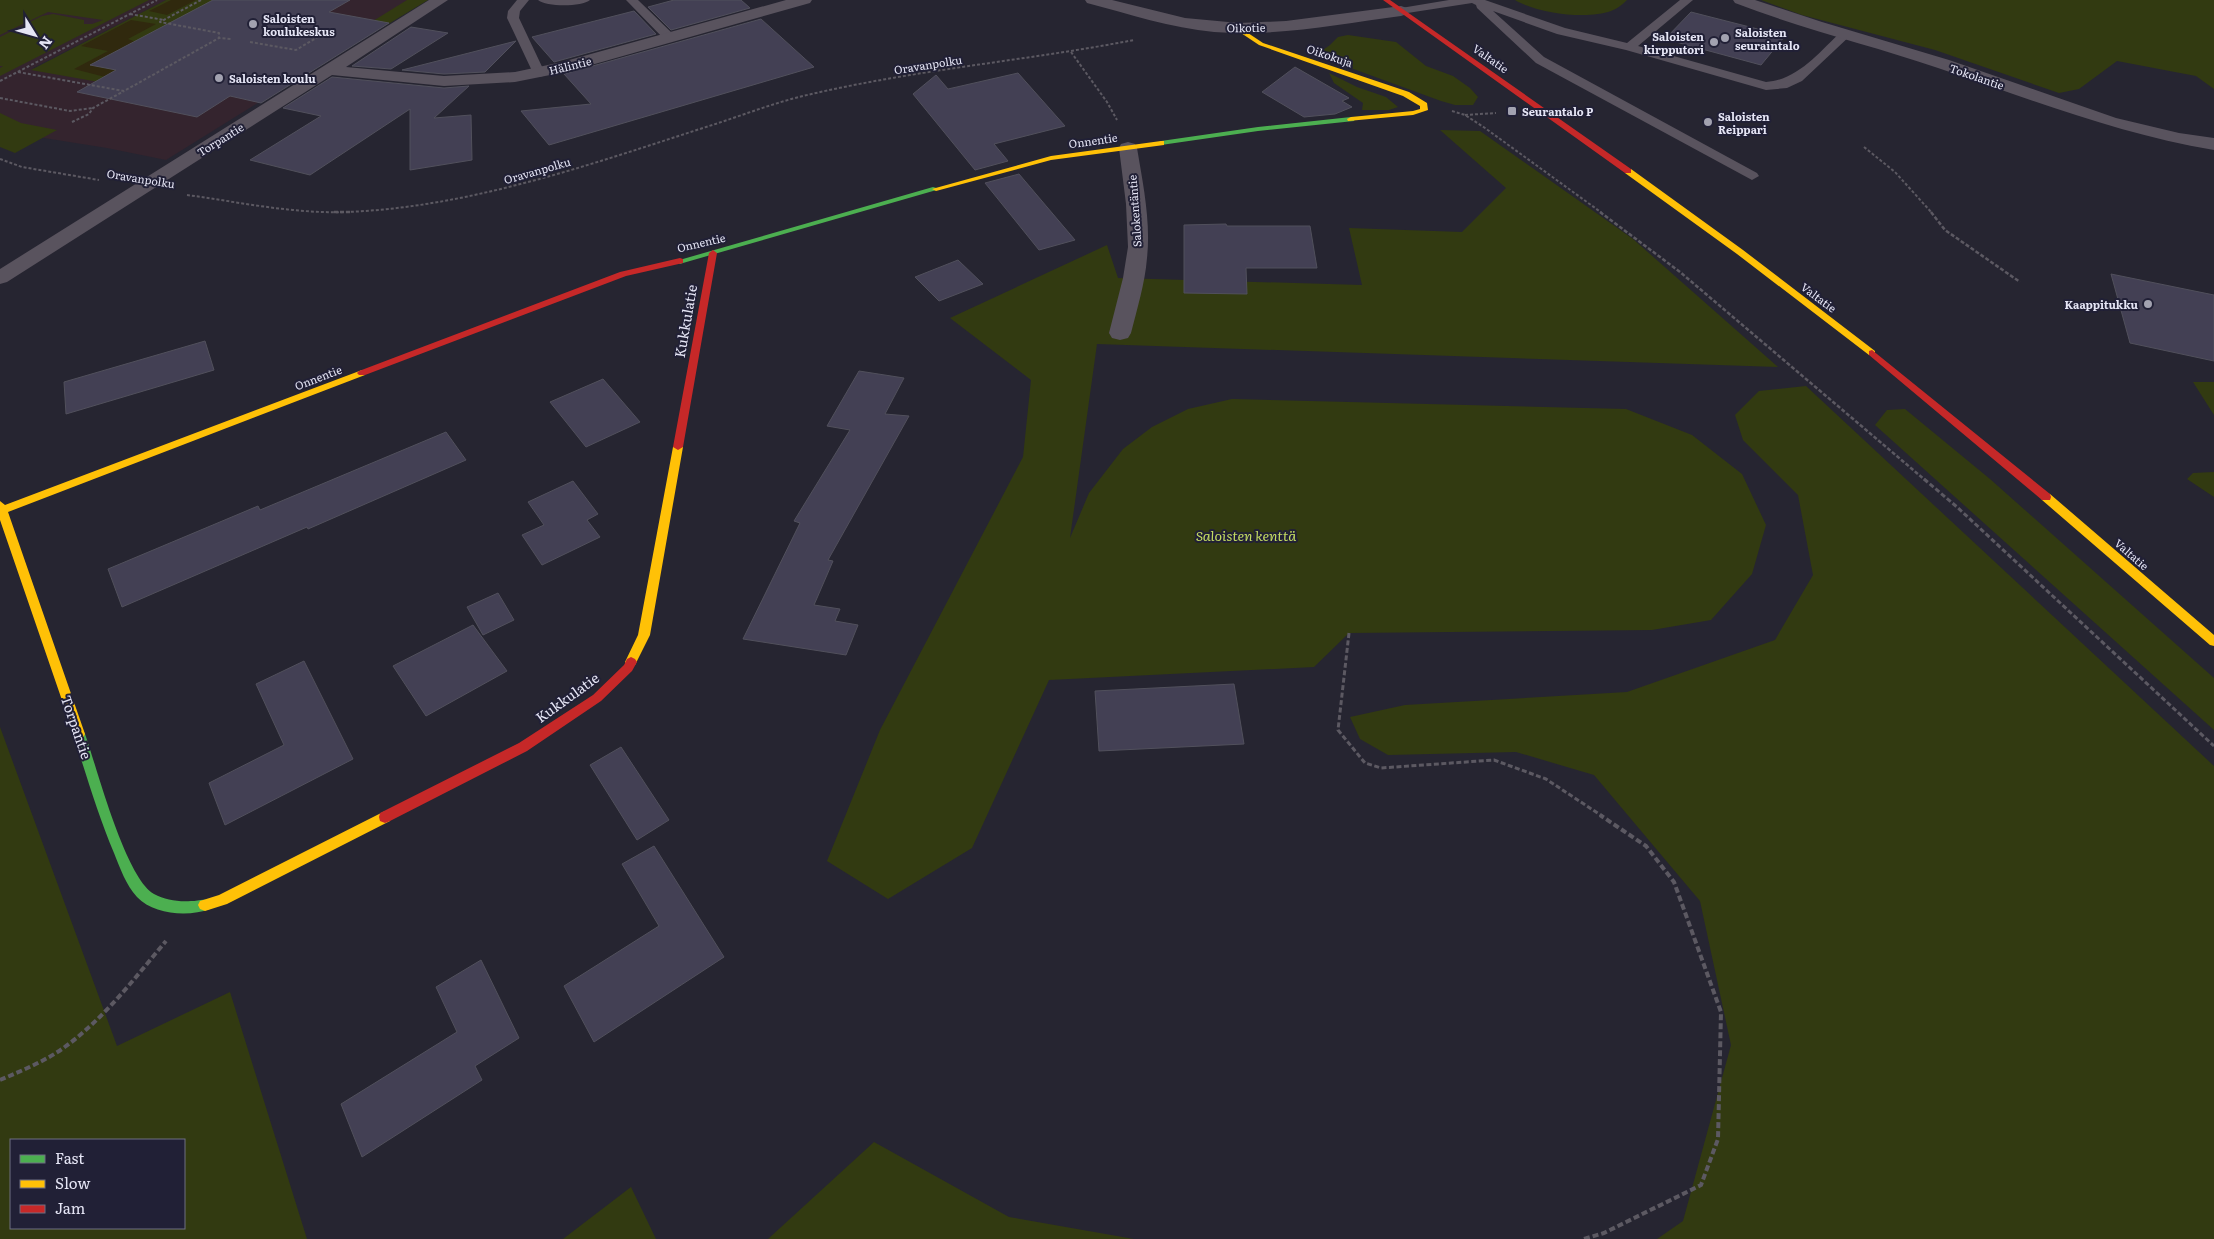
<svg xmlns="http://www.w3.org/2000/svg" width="2214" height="1239" font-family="Literata,serif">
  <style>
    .education { fill: #34242e }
    .green { fill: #323a11; fill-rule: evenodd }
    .sand { fill: #30290e }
    .building { fill: #434054; stroke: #51505c }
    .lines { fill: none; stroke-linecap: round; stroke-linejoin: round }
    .path-far3 { stroke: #5c5962; stroke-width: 2; stroke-dasharray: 3 2; stroke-linecap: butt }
    .path-far2 { stroke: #5c5962; stroke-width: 2.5; stroke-dasharray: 4 2; stroke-linecap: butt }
    .path-far1 { stroke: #5c5962; stroke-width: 3; stroke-dasharray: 5 2.5; stroke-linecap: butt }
    .path { stroke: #5c5962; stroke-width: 4; stroke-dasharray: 6 3; stroke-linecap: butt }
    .lane { fill: #59535e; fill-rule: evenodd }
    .street { fill: #59535e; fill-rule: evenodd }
    .fast { fill: #4caf50; fill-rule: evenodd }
    .slow { fill: #ffc107; fill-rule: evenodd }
    .jam { fill: #c62828; fill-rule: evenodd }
    .poi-dot { fill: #a2a2b0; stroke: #212036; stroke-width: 2 }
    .labels { text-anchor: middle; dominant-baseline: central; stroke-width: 4; stroke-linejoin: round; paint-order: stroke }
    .far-poi-label { font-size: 11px; font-weight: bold; fill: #e5e5f5; stroke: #212036; text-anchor: start }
    .far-street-label { font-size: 11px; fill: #e5e5f5; stroke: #212036 }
    .street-label { font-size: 14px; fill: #e5e5f5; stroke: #212036 }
    .park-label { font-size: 14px; font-style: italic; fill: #c4dc61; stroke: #212036 }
  </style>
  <rect width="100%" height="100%" fill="#262531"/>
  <path class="education" d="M0,0H166L31,69L267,0H423L166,160L107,148L0,131Z"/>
  <path class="green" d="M0,0H149L0,76V68L3,66H0V37L42,16L53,14L84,20V24H92L103,20L48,12L0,35Z
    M166,0H213L127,87L31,70Z
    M407,0H428L385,26H365Z
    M1515,0H1627C1623,4 1617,9 1611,11C1586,20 1537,13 1515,0Z
    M1761,0H2214V89L2196,76L2117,61L2079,89L2059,93L1935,50L1802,15Z
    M1348,35L1396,42L1426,66L1453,76L1470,88L1478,97L1473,105H1455L1441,101L1337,63L1320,52L1330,45L1338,37Z
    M1329,73L1357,87L1386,97L1398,107L1389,110H1362L1363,103L1334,83Z
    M0,113L21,123L57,130L15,153L0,147Z
    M1440,130L1480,131L1633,239L1778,367L1097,344L1070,538L1089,493L1123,449L1152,427L1188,409L1232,399L1626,409L1692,435L1742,474L1766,525L1752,574L1711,620L1652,630L1349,633L1314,667L1049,680L972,848L888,899L827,861L880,730L1023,457L1031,380L950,318L1107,245L1118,278L1362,285L1349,228L1462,232L1506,188Z
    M2193,382H2214V415Z
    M1806,386L2214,766V1239H1657L1683,1221L1731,1045L1700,901L1594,775L1516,752L1388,755L1360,739L1350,717L1405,705L1627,692L1775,640L1813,575L1798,495L1743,440L1735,415L1759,391Z
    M1905,409L1990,479L2214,678V730L1875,425L1887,410Z
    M2214,472V497L2187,479L2193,473Z
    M0,727L117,1046L230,992L307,1239H0ZM184,1140V1228H11V1140Z
    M874,1142L1009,1217L1134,1239H768Z
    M631,1187L656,1239H563Z"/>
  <path class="sand" d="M171,0H196L167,15L149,11Z
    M131,20L156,24L128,39L147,46L113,79L74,69L108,51L81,46Z"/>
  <path class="building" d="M213,0H350L329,12L389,23L261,103L230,96L197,117L77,92L116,70L90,65Z
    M674,0H741L750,8L671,30L648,7Z
    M634,11L656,34L554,62L532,37Z
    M1691,12L1785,36L1761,65L1665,39Z
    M761,19L814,67L549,145L521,111L591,104L564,74Z
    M411,27L448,33L391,69L352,66Z
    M516,41L485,72L444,74L402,70Z
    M1295,67L1349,98L1342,101L1352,107L1335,114L1304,117L1262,92Z
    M1018,73L1065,126L994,144L1008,161L975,170L913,94L936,75L948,89Z
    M332,77L444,88L469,86L434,118L471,115L472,160L410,170V109L310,175L250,160L321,116L283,108Z
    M1019,174L1075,240L1039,250L985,183Z
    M1226,224L1227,226H1310L1317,268H1246L1247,294L1184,293V225Z
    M958,260L983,284L939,301L915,277Z
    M2111,274L2214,295V361L2130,343Z
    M205,341L214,370L66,414L64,382Z
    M859,371L904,378L885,414L909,416L828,560L833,561L814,605L840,609L835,621L858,625L846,655L743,639L800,523L794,521L850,430L827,426Z
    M603,379L640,422L586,447L550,402Z
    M446,432L466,460L308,529L307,527L122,607L108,569L258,506L260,510Z
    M573,481L598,514L587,520L600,537L542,565L522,535L544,525L528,502Z
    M498,593L514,620L483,635L467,607Z
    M473,625L507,671L426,716L393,666Z
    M304,661L353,759L225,825L209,783L284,745L256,684Z
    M1234,684L1244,744L1099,751L1095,691Z
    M621,747L669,820L637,840L590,765Z
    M654,846L724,957L594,1042L564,986L659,926L622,864Z
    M481,960L519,1038L475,1066L482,1080L362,1157L341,1104L457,1032L436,987Z"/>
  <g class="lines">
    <path class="path-far3" d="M201,0L160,22L219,33V38
      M130,14L164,20
      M250,42L296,50L331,29
      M1071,52L1107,102L1117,120
      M18,72L124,91L219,38L231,39
      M0,81L157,0
      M0,98L70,111L93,108
      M1452,111L1465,115L1485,128L1602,213
      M1465,115L1496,113
      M72,122L89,114L93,108L124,91
      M1864,147L1895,172L1932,213
      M0,159L22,167L99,180
      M187,195C239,202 293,214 347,212C470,207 589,165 706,127C738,117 770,104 803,96C912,70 1024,61 1134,40"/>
    <path class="path-far2" d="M334,212H351
      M1600,212L1680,272L1925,480
      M1931,212L1945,230L2020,282"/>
    <path class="path-far1" d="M1924,479L1957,507L2214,746
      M1349,633L1338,730L1365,763L1381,768L1494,760L1546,779L1602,816"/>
    <path class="path" d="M0,1080C21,1071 43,1062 62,1049C103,1020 134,979 166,941
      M1584,1239L1604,1233L1701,1185L1718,1139L1721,1012L1674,882L1646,846L1600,815"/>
    <path class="lane" d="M517,0H529L520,11L519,18L545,73L543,76L539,77L533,73L507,18L508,11Z
      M538,0H590C582,7 546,7 538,0Z
      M626,0H638L674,35L676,38L674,41H666Z
      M1449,0H1485L1565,28L1627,43L1680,0H1693L1638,46L1766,82C1798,80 1819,52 1842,31H1850L1852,34L1802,81L1787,88L1766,90L1626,50L1557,34L1493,11L1544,57L1757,173L1759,176L1752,180L1536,63L1477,8L1476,5L1472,3L1401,14L1395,11L1401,8Z"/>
    <path class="street" d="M429,0H448L346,67L444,76L515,72L562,62L786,0H812L810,3L570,71L515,82L444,86L332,75L7,282L0,284V269Z
      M1085,0H1112L1185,18L1239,23L1286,21L1401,6L1407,8L1409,11L1407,14L1401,16C1339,24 1277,37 1214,32C1171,28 1129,14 1087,3Z
      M1733,0H1755L1822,22L1949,60L2116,118L2179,133L2214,138V150C2118,134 2030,99 1938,68C1871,45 1802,29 1735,3Z
      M1128,142L1135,144L1137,148C1143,184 1151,222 1147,258C1145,283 1137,309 1131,333L1128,338L1120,340L1112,338L1109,333L1123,278L1128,247L1126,204L1119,148L1121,144Z"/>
    <path class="fast" d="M1351,117L1355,119L1354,121L1258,131L1161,145L1157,143L1161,141L1258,127Z
      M933,187L940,189L683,263L680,264L676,261Z
      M79,729L83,730L85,734C97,768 125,877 154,894C165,900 179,902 191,901C198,901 203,898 210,901L212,905L210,909C189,917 154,915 137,897C126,885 120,868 114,853C98,815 86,774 73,734L75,730Z"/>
    <path class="slow" d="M1235,27H1239L1263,43L1409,92L1427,103L1428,110L1413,115L1348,121L1347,119L1351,117L1413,111L1420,109V106L1403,96L1259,45L1235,29Z
      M1161,141H1164V145L1051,160L936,191L932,189L1051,156Z
      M1625,169H1631L1743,250L1875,351V355H1869L1737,254L1625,173Z
      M362,370L365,371V375L8,512L85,734L83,738L79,739L75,738L0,520V501L5,505Z
      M678,444L683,447L650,635L635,665H627L625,662L638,635L673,447Z
      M2046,493L2050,494L2214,635V646L2210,645L2042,500L2041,497Z
      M385,811L390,813L391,817L390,821L227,904L205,911L200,909L198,905L200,901L219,895Z"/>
    <path class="jam" d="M1383,0H1390L1631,169V173H1625Z
      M713,250L717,253L683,447L678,450L673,447L709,253Z
      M680,258L683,259V263L626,276L365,375H359L357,373L359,371L620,272Z
      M1872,350L2050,494L2051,497L2050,500H2042L1869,355V351Z
      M631,657L635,659L637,662L632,671L601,701L527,751L390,821L385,823L380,821L379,817L380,813L519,743L593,695L624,665L627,659Z"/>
  </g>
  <g class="poi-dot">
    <circle cx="253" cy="24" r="5"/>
    <circle cx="1725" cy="38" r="5"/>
    <circle cx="1714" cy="42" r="5"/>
    <circle cx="219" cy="78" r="5"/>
    <rect x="1507" y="106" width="10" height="10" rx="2.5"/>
    <circle cx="1708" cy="122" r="5"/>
    <circle cx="2148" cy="304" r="5"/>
  </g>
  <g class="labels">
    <g class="far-poi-label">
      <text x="263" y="18">Saloisten<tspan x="263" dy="13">koulukeskus</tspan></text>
      <text x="1735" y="32">Saloisten<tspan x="1735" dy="13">seuraintalo</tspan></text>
      <text x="1704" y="36" text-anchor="end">Saloisten<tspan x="1704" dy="13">kirpputori</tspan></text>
      <text x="229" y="78">Saloisten koulu</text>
      <text x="1522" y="111">Seurantalo P</text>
      <text x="1718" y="116">Saloisten<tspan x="1718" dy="13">Reippari</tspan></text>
      <text x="2138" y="304" text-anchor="end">Kaappitukku</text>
    </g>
    <g class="far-street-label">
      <text transform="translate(1246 27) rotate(-1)">Oikotie</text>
      <text transform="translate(1330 55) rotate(19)">Oikokuja</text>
      <text transform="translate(1491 58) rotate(35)">Valtatie</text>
      <text transform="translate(928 64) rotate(-9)">Oravanpolku</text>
      <text transform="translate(570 65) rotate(-14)">Hälintie</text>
      <text transform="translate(1977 76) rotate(19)">Tokolantie</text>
      <text transform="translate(220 139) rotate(-32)">Torpantie</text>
      <text transform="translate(1093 140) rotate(-8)">Onnentie</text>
      <text transform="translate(537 170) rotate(-16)">Oravanpolku</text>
      <text transform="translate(141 178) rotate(9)">Oravanpolku</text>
      <text transform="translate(1134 211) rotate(-94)">Salokentäntie</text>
      <text transform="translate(701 242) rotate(-13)">Onnentie</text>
      <text transform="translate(1819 297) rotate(37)">Valtatie</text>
      <text transform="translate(318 377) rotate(-21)">Onnentie</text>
      <text transform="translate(2132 554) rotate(41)">Valtatie</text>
    </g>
    <g class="street-label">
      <text transform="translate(685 321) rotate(-80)">Kukkulatie</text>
      <text transform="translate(567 697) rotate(-36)">Kukkulatie</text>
      <text transform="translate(77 727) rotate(71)">Torpantie</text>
    </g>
    <g class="park-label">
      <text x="1246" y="535">Saloisten kenttä</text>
    </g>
  </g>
  <rect x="10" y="1139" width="175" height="90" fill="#212036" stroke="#6f6f82"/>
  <rect x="20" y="1155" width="25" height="8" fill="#4caf50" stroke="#6f6f82"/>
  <text x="55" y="1164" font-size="15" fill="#e5e5f5">Fast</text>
  <rect x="20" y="1180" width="25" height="8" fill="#ffc107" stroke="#6f6f82"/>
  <text x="55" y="1189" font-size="15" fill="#e5e5f5">Slow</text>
  <rect x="20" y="1205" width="25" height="8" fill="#c62828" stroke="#6f6f82"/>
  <text x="55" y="1214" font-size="15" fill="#e5e5f5">Jam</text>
  <g transform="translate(35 35) rotate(127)" stroke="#212036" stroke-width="4" paint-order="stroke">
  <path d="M0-4L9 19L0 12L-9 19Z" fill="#e5e5f5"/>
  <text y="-8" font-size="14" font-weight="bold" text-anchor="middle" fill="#e5e5f5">N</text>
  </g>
</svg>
